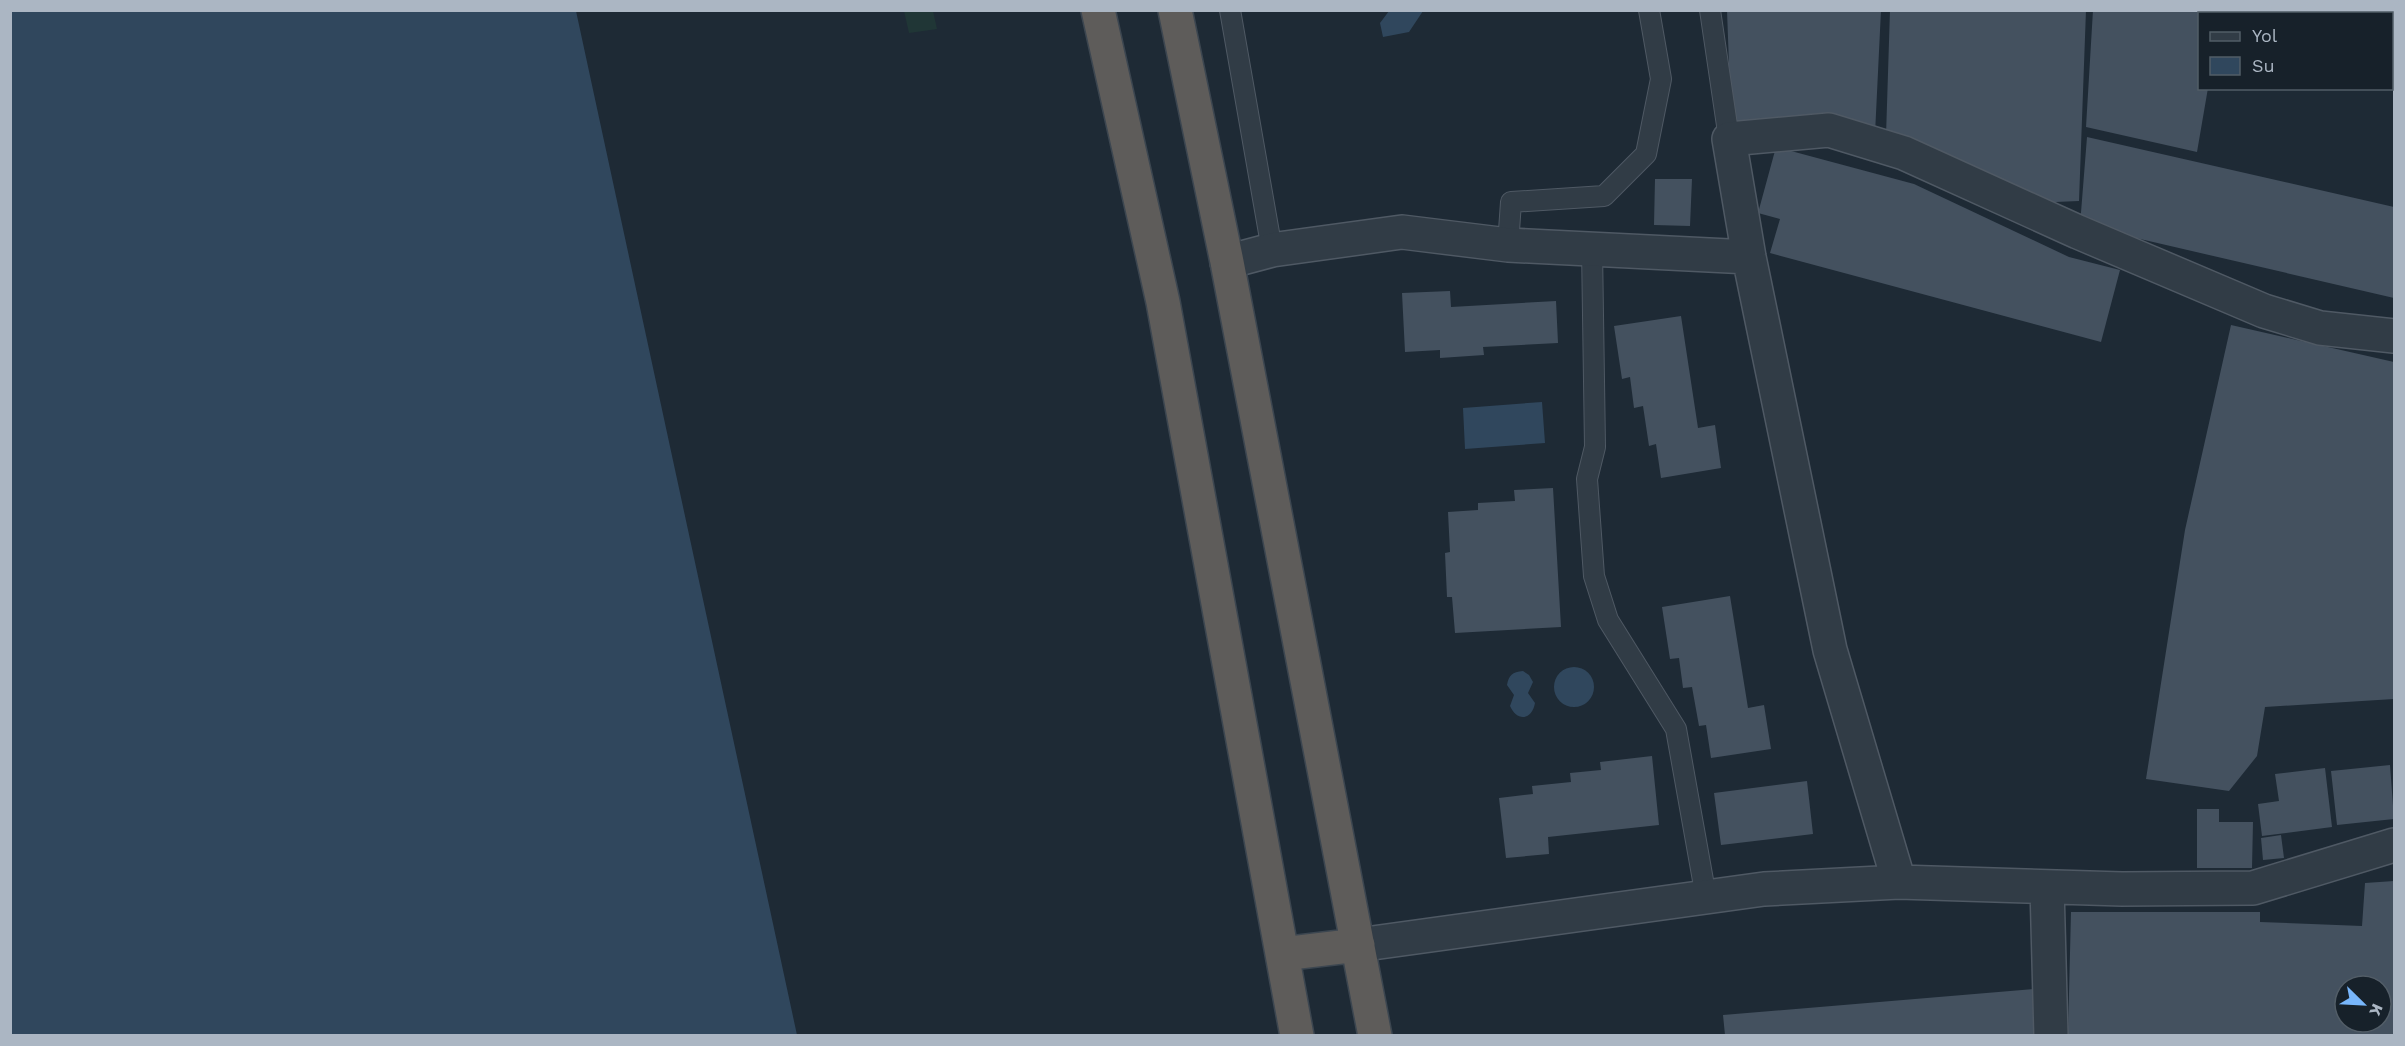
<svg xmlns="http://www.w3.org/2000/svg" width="2405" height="1046" font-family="'Work Sans',sans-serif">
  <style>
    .green { fill: #203636 }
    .water { fill: #30475d }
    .building { fill: #44515f; fill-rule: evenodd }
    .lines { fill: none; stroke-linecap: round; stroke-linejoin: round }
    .service-casing { stroke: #4f5964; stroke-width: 22 }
    .minor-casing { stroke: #4f5964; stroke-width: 36 }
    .trunk-casing { stroke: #3c4650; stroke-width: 36 }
    .service { stroke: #313c46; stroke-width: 20 }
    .minor { stroke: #313c46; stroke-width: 33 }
    .trunk { stroke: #5e5c5a; stroke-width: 33 }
  </style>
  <rect width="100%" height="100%" fill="#1e2a35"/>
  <path class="green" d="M904,11H933L937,29L909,33Z"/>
  <path class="water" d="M10,11H576L797,1035H11Z
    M1389,11V10L1423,11L1409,32L1383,37L1380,23Z
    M1542,402L1545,443L1465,449L1463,408Z
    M1554 687a20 20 0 1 1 40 0a20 20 0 1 1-40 0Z
    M1523,671L1529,675L1533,682L1528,693L1535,703C1532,720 1517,722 1510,706L1514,695L1507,685C1509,675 1512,672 1523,671Z"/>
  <path class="building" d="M1727,10H1881L1875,134L1731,121Z
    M1890,10H2086L2079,201L2030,203L1886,136Z
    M2093,10H2220V14H2199V88H2208L2197,152L2086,127Z
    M2087,137L2394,207V298L2080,225Z
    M1776,147L1914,184L2069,257L2120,270L2101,342L1770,253L1780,219L1758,213Z
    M1655,179H1692L1690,226L1654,225Z
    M1450,291L1451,307L1556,301L1558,343L1483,347L1484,355L1440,358V350L1405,352L1402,293Z
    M1681,316L1698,428L1715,425L1721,468L1661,478L1656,444L1649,446L1643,406L1634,408L1630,377L1622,379L1614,326Z
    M2231,325L2394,362V699L2265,707L2257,756L2229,791L2146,779L2185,530Z
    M1553,488L1561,627L1455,633L1452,597H1447L1445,553L1450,552L1448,512L1478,510V503L1515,501L1514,490Z
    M1730,596L1748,708L1764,705L1771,749L1711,758L1706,725L1699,726L1692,687L1683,688L1679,658L1670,659L1662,607Z
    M1652,756L1659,825L1548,837L1549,854L1506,858L1499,798L1533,794L1532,786L1571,782L1570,773L1601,770L1600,762Z
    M2390,765L2394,819L2337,825L2331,771Z
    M2325,768L2332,827L2262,836L2258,804L2279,801L2275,774Z
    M1807,781L1813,834L1721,845L1714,793Z
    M2197,809H2219V822H2253L2252,868H2197Z
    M2281,835L2284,858L2263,860L2261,838Z
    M2394,881V1035H2068L2071,912H2260V922L2362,926L2365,883ZM2345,986H2381V1022H2345Z
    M2034,989L2038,1035H1725L1723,1015Z"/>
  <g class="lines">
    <g class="service-casing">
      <path id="service" d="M1230,10L1272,250
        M1710,10L1729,139
        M1508,245L1511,202L1604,196L1646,154L1661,79L1649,10
        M1592,249L1595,447L1587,479L1594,576L1608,620L1676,729L1706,897"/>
    </g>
    <g class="minor-casing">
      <path id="minor" d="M1227,262L1272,250L1402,232L1508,245L1749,257
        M1899,882L1830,650L1749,257L1729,139L1829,130L1904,153L2078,232L2264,311L2320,328L2394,336
        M2047,887L2051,1036
        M1358,945L1764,889L1899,882L2122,889L2253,888L2394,845"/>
    </g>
    <g class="trunk-casing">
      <path id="trunk" d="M1098,10L1163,302L1297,1036
        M1175,10L1227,262L1375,1036
        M1282,954L1358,945"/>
    </g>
    <use href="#service" class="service"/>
    <use href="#minor" class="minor"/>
    <use href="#trunk" class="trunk"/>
  </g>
  <rect width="2405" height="1046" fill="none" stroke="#abb6c3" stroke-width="24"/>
  <rect x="2198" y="12" width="195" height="78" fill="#17212a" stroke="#525d67" stroke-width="1.5"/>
  <rect x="2210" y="32" width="30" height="9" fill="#313c46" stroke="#525d67" stroke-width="1.5"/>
  <text x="2252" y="42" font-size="18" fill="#abb6c3">Yol</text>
  <rect x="2210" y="57" width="30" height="18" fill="#30475d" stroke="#525d67" stroke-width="1.5"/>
  <text x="2252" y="72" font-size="18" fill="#abb6c3">Su</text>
  <g transform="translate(2363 1004) rotate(114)"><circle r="28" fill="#17212a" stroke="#525d67" stroke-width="1.5"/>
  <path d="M0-4.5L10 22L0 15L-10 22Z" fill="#78b6fb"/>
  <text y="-9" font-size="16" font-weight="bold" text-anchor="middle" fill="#abb6c3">K</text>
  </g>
</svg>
